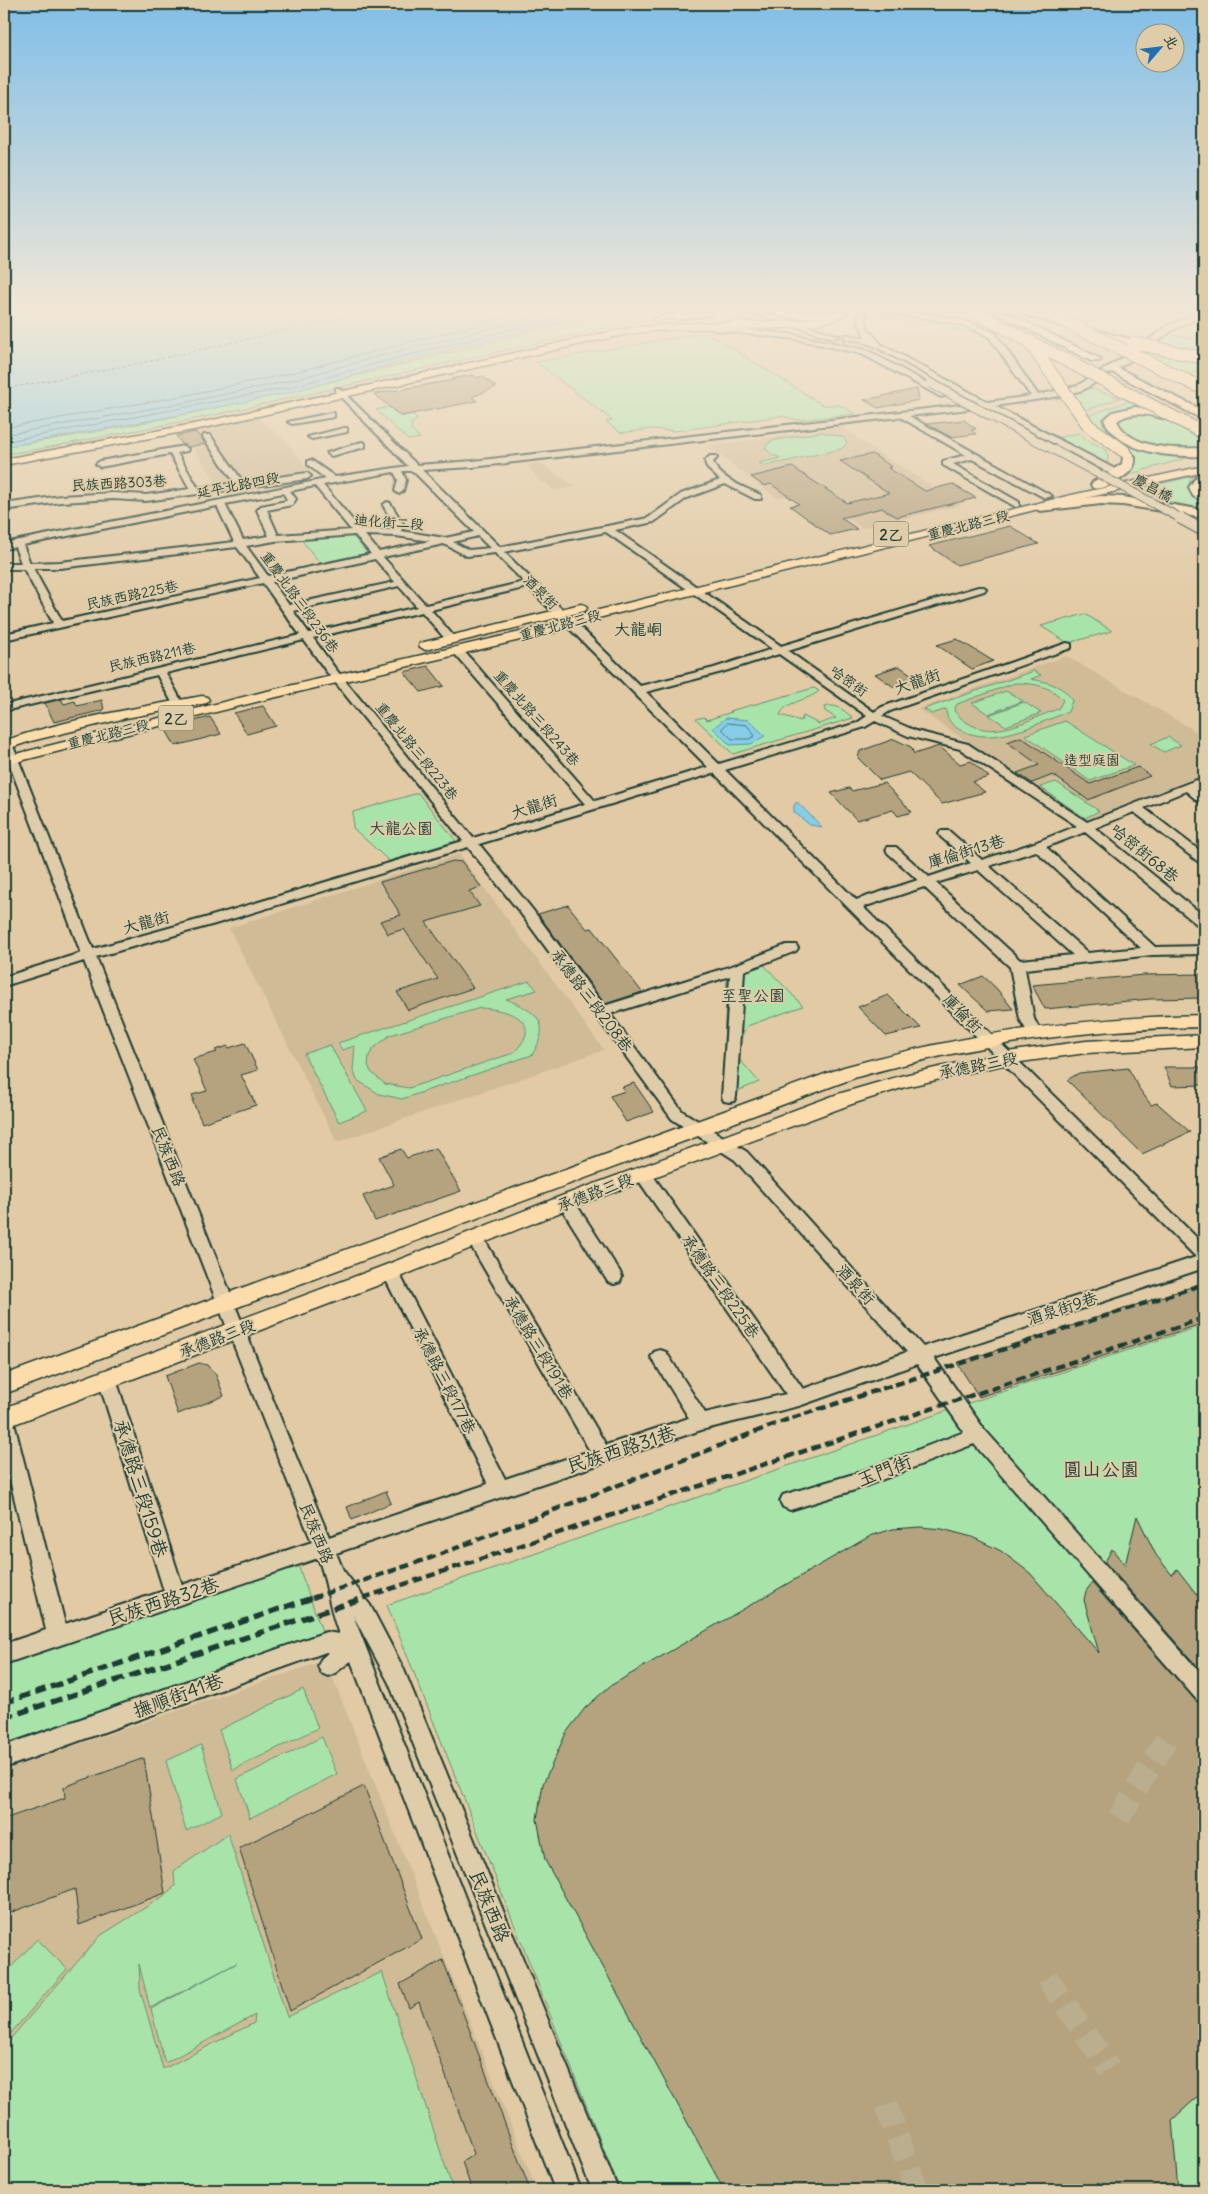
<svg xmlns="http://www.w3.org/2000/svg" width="1208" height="2194" font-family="Delius,'LXGW WenKai TC',sans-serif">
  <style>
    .built { fill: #d0bb97 }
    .green { fill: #a8e4aa; stroke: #64906f; fill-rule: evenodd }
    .water { fill: #87cde9; stroke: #5d93a1 }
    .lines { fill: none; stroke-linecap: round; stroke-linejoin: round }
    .shore { stroke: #49777c; stroke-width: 1 }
    .ferry { stroke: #24443d; stroke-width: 1; stroke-dasharray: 3 2.5; stroke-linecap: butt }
    .building { fill: #b5a37f; stroke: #1f3d34 }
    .minor-tunnel { stroke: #baae8e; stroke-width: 23; stroke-dasharray: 23 11; stroke-linecap: butt }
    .minor-casing { stroke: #1f3d34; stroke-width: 4 }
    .major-casing { stroke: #1f3d34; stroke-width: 3 }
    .highway-casing { stroke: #1f3d34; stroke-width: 4 }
    .minor { fill: #dfcdaa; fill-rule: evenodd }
    .major { fill: #fddcac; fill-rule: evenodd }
    .highway { fill: #fddcac; fill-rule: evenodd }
    .rail-far1 { stroke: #1f3d34; stroke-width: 4.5; stroke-dasharray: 9 4.5; stroke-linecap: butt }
    .rail { stroke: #1f3d34; stroke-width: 5.5; stroke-dasharray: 11 5.5; stroke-linecap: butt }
    .minor-bridge-far1-casing { stroke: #1f3d34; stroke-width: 10; stroke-linecap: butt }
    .minor-bridge-casing { stroke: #1f3d34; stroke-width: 13; stroke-linecap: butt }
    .highway-bridge-casing { stroke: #1f3d34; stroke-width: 14; stroke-linecap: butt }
    .minor-bridge-far1 { stroke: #dfcdaa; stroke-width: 8 }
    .minor-bridge { stroke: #dfcdaa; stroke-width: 11 }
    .highway-bridge { stroke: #fddcac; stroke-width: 12 }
    .labels { text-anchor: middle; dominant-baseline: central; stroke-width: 4; stroke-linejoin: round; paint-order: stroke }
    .far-street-label { font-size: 14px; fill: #1f3d34; stroke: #dfcdaa }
    .far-park-label { font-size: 14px; fill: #26453a; stroke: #dfcdaa }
    .shield { fill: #dfcdaa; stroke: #596857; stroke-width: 1 }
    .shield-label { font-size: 15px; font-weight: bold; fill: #1f3d34 }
    .far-quarter-label { font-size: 16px; fill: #1f3d34; stroke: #dfcdaa }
    .street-label { font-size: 16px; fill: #1f3d34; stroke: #dfcdaa }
    .park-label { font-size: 16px; fill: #26453a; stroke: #dfcdaa }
    .near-street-label { font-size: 19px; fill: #1f3d34; stroke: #dfcdaa }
    .near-park-label { font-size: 19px; fill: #26453a; stroke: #dfcdaa }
  </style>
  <rect width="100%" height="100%" fill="#e1caa4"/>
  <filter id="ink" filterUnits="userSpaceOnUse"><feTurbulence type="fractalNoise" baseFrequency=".02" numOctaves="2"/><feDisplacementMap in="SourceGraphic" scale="10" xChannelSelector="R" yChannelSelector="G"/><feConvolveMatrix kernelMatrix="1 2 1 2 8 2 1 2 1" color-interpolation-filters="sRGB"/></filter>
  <g filter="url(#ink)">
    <path class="built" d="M256,416L287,442L311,473L218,485L193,448L209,445L196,429Z
      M843,427L871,448L962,505L862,528L808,491L777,498L707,446Z
      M541,463L554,472L575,487L554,491L546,483L542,484L527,465Z
      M1066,656L1204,736V774L1088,822L918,709Z
      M459,854L604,1050L337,1142L229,928Z
      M323,1661L328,1666L537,2190H4V1770Z"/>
    <path class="green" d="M607,312H678L201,418L40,449L4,454V447C208,416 407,364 607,312Z
      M865,312H875L981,330L982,334L864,314Z
      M702,333L709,334L823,405H840L855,414L799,420L781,416L675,431L651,429L621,433L606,422L612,420L536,362Z
      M1164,333L1204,341V352L1150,343Z
      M1140,347L1204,360V369L1188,375L1141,352Z
      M1090,388L1120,398L1084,411L1070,393Z
      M1128,401L1148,409C1134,408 1107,406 1102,424C1125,449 1162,457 1194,456L1127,475L1136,463L1135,456L1095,424L1088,416Z
      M389,407L400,417L413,414L418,419L412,423L411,430L420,438L408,440L376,410Z
      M1139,414L1162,417L1204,434V449C1183,450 1126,446 1118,423L1120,419Z
      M821,432L843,437L847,443L841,449L765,466L759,463L781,458L773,455L765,448L771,441Z
      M1079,433L1087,440L1105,449L1108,457L1107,465L1056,438Z
      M1195,476L1190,480L1188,491L1204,503V509L1170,502L1141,488Z
      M351,534L367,553L320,563L300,538Z
      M1085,614L1112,631L1068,643L1041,626Z
      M1034,671L1041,675L1031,679C1046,682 1065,685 1072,701L1068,712C1035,724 995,747 960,730C952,725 946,719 946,709L932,714L924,709ZM1015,683C1033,683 1051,686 1063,700L1058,709C1021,722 985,747 954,711L957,704Z
      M814,688L819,691C808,701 785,701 780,715L801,721L803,716L819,724L836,718L825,711L824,707C837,703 843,710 853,718L733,754L696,719L704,717L707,720L732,712L730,711Z
      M1006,691L1023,701L988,714L972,703Z
      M1024,702L1041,713L1006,726L989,715Z
      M1065,721L1134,765L1090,781L1025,735Z
      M1168,737L1181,745L1164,752L1151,744Z
      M1056,782L1099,811L1085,818L1040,787Z
      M418,793L456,841L389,861L353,828V812Z
      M762,963L803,1006L747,1026L734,1053L759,1082L725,1096L722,1091L727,976Z
      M529,981L537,990L506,999C536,1012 553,1021 532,1055L402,1099L379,1094L357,1080L353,1070L355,1046L342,1050L338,1043ZM480,1008C508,1009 547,1021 513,1053L409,1088L385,1084L371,1072L368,1065L369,1056L373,1049L390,1035Z
      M330,1045L367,1111L339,1122L304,1054Z
      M1204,1325V2190H620L387,1605L975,1401Z
      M297,1562L323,1634L4,1744V1664Z
      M303,1689L318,1728L233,1770L219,1730Z
      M322,1737L337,1774L250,1818L237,1779Z
      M201,1745L222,1813L186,1831L166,1761Z
      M228,1834L287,2017L382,1972L453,2190H4V2046L100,1936L162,1897L175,1886L174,1871ZM237,1963L151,2009L165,2063L255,2015L254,2023L163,2069L140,1989L139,1964L150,2008Z
      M37,1939L67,1969L4,2041V1975Z"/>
    <path class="water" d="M4,312H600L394,364L292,392L185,414L4,447Z
      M726,718L749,720L765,736L751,744L730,745L713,728Z
      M797,802L822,827L810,825L794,812V805Z"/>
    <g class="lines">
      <path class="shore" d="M4,428L182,396L287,374L525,312
        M4,435L183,403L289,381L391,353L556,312
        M4,442L291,387L393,359L581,312
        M728,723L747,725L755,736L749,739H732L722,729Z"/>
      <path class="ferry" d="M4,389L146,362L366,312"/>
    </g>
    <path class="building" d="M473,375L477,378L482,376L496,387L472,397L477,401L401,416L374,394L454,380L452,379Z
      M917,389L919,400L878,408L864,400Z
      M964,420L976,429L971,430L976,434L951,437L927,424Z
      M196,432L205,444L188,447L182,444L176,436Z
      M872,454L892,467L888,468L925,491L952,484L976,498L897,517L882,508L841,518L857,529L830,535L790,506L799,504L771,484L764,486L751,477L792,467L847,503L889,493L840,461Z
      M1010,526L1039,544L957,565L929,546Z
      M957,639L993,661L972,669L937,645Z
      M428,666L444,686L421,692L404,672Z
      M899,666L918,679L894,687L875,674Z
      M61,699L64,704L75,701L77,706L102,700L104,710L54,722L45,703Z
      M263,706L276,726L247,734L234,713Z
      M210,717L221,734L175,746L165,728Z
      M1021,737L1090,784L1138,767L1150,776L1088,800L1053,775L1032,783L1017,773L1039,765L1007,742Z
      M894,739L911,747L914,754L939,746L960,764L971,761L989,777L972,782L985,792L942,804L909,772L880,780L858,758L860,751Z
      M884,783L912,812L898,816L893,810L857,820L831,793L849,788L852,791Z
      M453,861L462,862L481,887L469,891L480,906L426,922L473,988L408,1010L397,992L438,979L404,929L388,934L380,921L401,915L380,882Z
      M568,905L587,929L592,928L642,992L605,1004L538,914Z
      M1204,974V998L1150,999L1045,1009L1032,985L1144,975Z
      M983,976L996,988L1013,1009L988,1011L960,985Z
      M888,995L921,1028L886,1036L858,1007Z
      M245,1043L258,1070L241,1075L256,1105L202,1123L192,1100H194L192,1095L207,1091L193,1059L217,1052L215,1050L228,1046L229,1048Z
      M1164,1067H1204V1085L1172,1086Z
      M1128,1068L1139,1087H1138L1151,1105L1157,1103L1190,1132L1142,1154L1067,1080L1079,1073Z
      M634,1083L654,1112L626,1122L610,1096L625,1091L622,1087Z
      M436,1148L461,1191L375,1221L363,1196L394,1185L379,1157L401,1149L407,1158Z
      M1204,1283V1323L979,1397L957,1363Z
      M199,1363L207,1365L216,1375L224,1396L178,1414L165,1376Z
      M386,1491L391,1503L352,1520L347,1507Z
      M1137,1516L1156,1555L1172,1575L1177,1569L1198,1596L1204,1608V1674L1105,1562L1112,1549L1125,1565Z
      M920,1527L942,1529L972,1537L1001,1551L1030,1573L1099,1653L1084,1600L1086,1591L1092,1583L1196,1701L1204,1705V2091L1172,2120L1178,2190H724L545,1860L537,1819L543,1784L566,1733L585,1708L610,1686L870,1536L893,1529Z
      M144,1758L165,1893L79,1925L75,1889L4,1915V1819L65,1798L64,1787Z
      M364,1786L422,1939L290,2011L239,1848Z
      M443,1960L530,2190H472L462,2162L474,2154L419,2002L409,2008L400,1984Z"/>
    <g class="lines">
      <path class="minor-tunnel" d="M1119,1818L1170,1733
        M1047,1978L1109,2069
        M886,2105L917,2190"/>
      <g class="minor-casing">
        <path id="minor" d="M753,312H762L840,336L833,338L754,313Z
          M858,312H864L868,329L882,345L988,402L1031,396L989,337C958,319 921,318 886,314L883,312C920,312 962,316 995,333L1038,395L1077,386L1135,350L1167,326L1199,312H1204V315L1173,330L1141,354L1083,390L1060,396L995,406L1115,469V473H1109L986,407L909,416L1052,496L1045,498L972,459L953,464L1019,502V506L1016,507L943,465V461L966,455L900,417L473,467L422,470L500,547L648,518L681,494L720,480L707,468L705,461L710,456H716L717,458L713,462C719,479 746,488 761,495V499H755L725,484L687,498L654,522L615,530L781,646L978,587H984L986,589L984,591L788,651L874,712L882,707L1067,643L1071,644V648L890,711L882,716L916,731L968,744L1087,822L1204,777V784L1196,787L1204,794V804L1200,803L1186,791L1144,808L1204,854V864L1200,863L1134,812L1095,828L1204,916V927L1199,926L1085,832L1046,847L1155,947L1204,946V954L1152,955L1025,969L1034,1019L1041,1032L1039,1035H1029L1020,1019L1010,967L924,887L863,907L1204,1245V1268L934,1358L984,1429L1204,1677V1703L1197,1700L974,1444L858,1489L790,1510L783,1507L780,1501L783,1495L857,1473L964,1432L917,1364L799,1406L701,1430L336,1553L343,1570L370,1605L404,1670L618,2190H592L389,1683L353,1615L581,2190H555L351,1661L335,1673L328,1676L321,1673L318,1666L321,1659L329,1652H326L4,1768V1746L326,1632L339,1634C329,1610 328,1583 318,1558L4,1664V1644L46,1630L4,1455V1411L10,1413L13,1419L65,1624L164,1591L98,1379L101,1374L107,1371L113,1374L116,1379L182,1585L312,1542C234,1349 160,1154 84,961L4,986V977L81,953L4,750V734L8,735L13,746L93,949L205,918L463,841L326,671L304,640L166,673L183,704L178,707L173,704L157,675L4,711V705L300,635L263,583L4,640V634L53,623L24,569H4V563H21L15,547L4,549V543L326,479L308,465V461L311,460L335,477L408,466L336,392V388H339L417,465L473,461L979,403L874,346L861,341L845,339V335H848L866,338L859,324ZM402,471H413L474,532L445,538L401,531L404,525L390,503L387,502L383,505L394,525L392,530L360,529L323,485L394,472L398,480L395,491L399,494L403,491L406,480ZM315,486L351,530L278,535L267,510L292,505L296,499L290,491ZM283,493L287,499L286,501L261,506L257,510L269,536L243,540L225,504ZM217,506L234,542L60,562L30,563L23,545ZM606,532L772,649L714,668L640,686L504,552ZM355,535L371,554L268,576L246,546L275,541ZM365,535L396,536L430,541L379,552ZM478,536L490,548L469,550L453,542ZM444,544L467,556L495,553L524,582L426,605L383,557ZM237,547L260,578L62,621L33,568H60ZM375,559L395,582L289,605L272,582ZM399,586L417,607L309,633L293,611ZM528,587L708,767L595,801L462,649H454V653L585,804L473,838L334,667L313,638L422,612L447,641L451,642L456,639L431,610ZM779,654L867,716L857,723L719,764L646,692L722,672ZM875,721L908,736L960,749L1077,826L1034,843L982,860L949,831H941L939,834L941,837L971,863L929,877L896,847H888L886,850L888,853L918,880L856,900L725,770L865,727ZM714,773L1196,1257L923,1347L747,1152L682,1111L610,1014L730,976L722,1097L724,1101L729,1102L734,1101L736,1097L744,971L796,951L798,948L796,945H786L732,966L604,1006L532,909L479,844ZM468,847L522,915L672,1119L735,1160L907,1352L803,1389L649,1170L643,1168L637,1170L635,1174L637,1178L786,1394L705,1413L666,1352L660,1350L654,1352L651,1357L689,1418L606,1445L481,1234L475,1233L469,1234L467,1239L590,1451L505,1479L396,1267L390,1265L384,1267L382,1272L488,1484L329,1537C249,1344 174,1150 96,957L215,924ZM1036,851L1141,948L1088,953L989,866ZM978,870L1073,955L1020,960L936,883Z
          M716,326L795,335L867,350L948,395L941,397L862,354L795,339L713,330V326Z
          M331,413H334V417L292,424L288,422Z
          M344,428H347V432L312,439L308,437Z
          M204,435H210L243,482L307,473L311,476L307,479L146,501L113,499L61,502L4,510V504L61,496L113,493L146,495L190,489L170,454L100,467L96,464L100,461L184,446L188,449L187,451L177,453L198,488L235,483L203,437Z
          M362,442L365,443V447L331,456L327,453Z
          M566,1196L572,1198L620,1272L622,1277L620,1282L614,1284L608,1282L560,1206L558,1202L560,1198Z"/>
      </g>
      <g class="major-casing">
        <path id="major" d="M680,312H714L710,315L677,320L673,318L657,322L653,319Z
          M837,312H848C824,334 731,328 696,329C672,329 647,331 623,335L199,429L4,465V459L199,423L623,329C661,324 700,323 738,322C772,322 806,324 837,312Z
          M1204,466V472L1067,502L574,624L559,631L264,700L4,765V757L263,692L555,624L566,618L1067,496Z
          M581,604L585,605L587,608L585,611L425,650L419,646L420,643Z
          M202,696L207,697L209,700L207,703L126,718L31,741L4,750V741C66,719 137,708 202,696Z
          M1204,1015V1027C1081,1029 976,1044 857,1077L4,1394V1375L844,1067C965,1033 1079,1018 1204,1015Z
          M1204,1035V1047L1086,1053L1007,1064L905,1087L852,1104L573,1207L397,1278L4,1428V1408L383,1266L559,1197L838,1094L904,1075L1007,1052L1086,1041Z"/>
      </g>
      <g class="highway-casing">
        <path id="highway" d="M768,312H837C829,320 776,320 768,312Z
          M994,312H1006L1101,359L1099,361H1091Z
          M1023,312H1037L1087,328L1138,341L1139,343L1134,346L1079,332L1024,314Z
          M1114,366L1204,411V420L1110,371L1108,369L1110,367Z
          M1134,407L1153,409L1184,416L1186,419L1180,423C1160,418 1135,407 1117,421C1131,450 1177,449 1204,448V456C1170,457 1121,454 1104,420L1113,412Z
          M1124,447L1128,448L1135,457C1135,460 1135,463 1134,465C1130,476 1104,491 1093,488L1091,485L1093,482L1122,464L1123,457L1118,451Z
          M1204,473V502L1193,496L1189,487L1199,474Z
          M1101,496L1123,497L1204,510V518L1123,505L1101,504L1040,511L1033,507L1040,503Z"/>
      </g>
      <use href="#minor" class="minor"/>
      <use href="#major" class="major"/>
      <use href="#highway" class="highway"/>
      <path class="rail-far1" d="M312,1598L433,1557L786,1420L1204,1284
        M363,1598L1204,1318"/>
      <path class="rail" d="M4,1703L315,1597
        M4,1718L367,1597"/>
      <g class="minor-bridge-far1-casing">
        <path id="minor-bridge-far1" d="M930,383L1182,519"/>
      </g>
      <g class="minor-bridge-casing">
        <path id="minor-bridge" d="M1180,518L1204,531"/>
      </g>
      <g class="highway-bridge-casing">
        <path id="highway-bridge" d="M974,312L1204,433
          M1045,312L1204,389
          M1134,343L1204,358
          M1031,345L1089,426L1124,451"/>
      </g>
      <use href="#minor-bridge-far1" class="minor-bridge-far1"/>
      <use href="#minor-bridge" class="minor-bridge"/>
      <use href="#highway-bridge" class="highway-bridge"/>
    </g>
  </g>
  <linearGradient id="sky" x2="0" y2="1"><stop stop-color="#81bee8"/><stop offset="0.5" stop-color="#f2e7d6"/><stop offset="1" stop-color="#f2e7d6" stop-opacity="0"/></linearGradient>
  <rect width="1208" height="619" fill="url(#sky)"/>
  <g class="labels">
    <g class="far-street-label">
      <text transform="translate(119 483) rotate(-3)">民族西路303巷</text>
      <text transform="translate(238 485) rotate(-11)">延平北路四段</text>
      <text transform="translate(1153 488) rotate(28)">慶昌橋</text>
      <text transform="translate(389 522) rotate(4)">迪化街二段</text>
      <text transform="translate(968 525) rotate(-14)">重慶北路三段</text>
      <text transform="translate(541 592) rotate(45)">酒泉街</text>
      <text transform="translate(132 595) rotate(-12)">民族西路225巷</text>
      <text transform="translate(300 602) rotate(54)">重慶北路三段236巷</text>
      <text transform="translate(560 625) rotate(-15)">重慶北路三段</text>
      <text transform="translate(152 657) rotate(-13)">民族西路211巷</text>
      <text transform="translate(849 681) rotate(35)">哈密街</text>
      <text transform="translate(537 718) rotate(49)">重慶北路三段243巷</text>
      <text transform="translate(108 734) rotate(-14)">重慶北路三段</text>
      <text transform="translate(417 751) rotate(51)">重慶北路三段223巷</text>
    </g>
    <g class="far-park-label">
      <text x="1092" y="760">造型庭園</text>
    </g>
    <g class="shield">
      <rect x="873.5" y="521.5" width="35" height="25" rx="4"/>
      <rect x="158.5" y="705.5" width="35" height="25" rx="4"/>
    </g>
    <g class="shield-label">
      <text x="891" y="534">2乙</text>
      <text x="176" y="718">2乙</text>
    </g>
    <g class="far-quarter-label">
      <text x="638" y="629">大龍峒</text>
    </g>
    <g class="street-label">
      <text transform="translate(917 681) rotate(-19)">大龍街</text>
      <text transform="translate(534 806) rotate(-18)">大龍街</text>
      <text transform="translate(966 851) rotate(-17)">庫倫街13巷</text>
      <text transform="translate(1145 853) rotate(39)">哈密街68巷</text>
      <text transform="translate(146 922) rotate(-15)">大龍街</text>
      <text transform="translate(592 1000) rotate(53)">承德路三段208巷</text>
      <text transform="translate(963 1013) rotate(45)">庫倫街</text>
      <text transform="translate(978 1065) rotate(-11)">承德路三段</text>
      <text transform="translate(169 1156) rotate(68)">民族西路</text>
      <text transform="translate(595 1192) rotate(-21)">承德路三段</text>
      <text transform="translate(856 1284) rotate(48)">酒泉街</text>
      <text transform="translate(721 1286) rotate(55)">承德路三段225巷</text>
      <text transform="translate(1062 1308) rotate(-18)">酒泉街9巷</text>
      <text transform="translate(217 1338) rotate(-21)">承德路三段</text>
      <text transform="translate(539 1347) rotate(59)">承德路三段191巷</text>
      <text transform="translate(445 1380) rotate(63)">承德路三段177巷</text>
      <text transform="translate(317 1533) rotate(68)">民族西路</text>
    </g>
    <g class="park-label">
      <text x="401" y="828">大龍公園</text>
      <text x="753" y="995">至聖公園</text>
    </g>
    <g class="near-street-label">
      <text transform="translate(621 1449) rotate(-18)">民族西路31巷</text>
      <text transform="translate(884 1470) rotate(-21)">玉門街</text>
      <text transform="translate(141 1488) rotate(73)">承德路三段159巷</text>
      <text transform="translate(163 1601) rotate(-18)">民族西路32巷</text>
      <text transform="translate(178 1695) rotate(-20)">撫順街41巷</text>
      <text transform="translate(490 1906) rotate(68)">民族西路</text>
    </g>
    <g class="near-park-label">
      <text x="1101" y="1469">圓山公園</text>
    </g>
  </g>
  <rect width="1208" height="2194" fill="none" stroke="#dfcdaa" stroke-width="20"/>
  <rect x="10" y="10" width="1188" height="2174" fill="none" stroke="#1f3d34" stroke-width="2" filter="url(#ink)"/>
  <g transform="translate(1160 48) rotate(62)"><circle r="24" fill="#dfcdaa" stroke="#92937b"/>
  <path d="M0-4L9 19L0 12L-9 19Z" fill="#1f6fb2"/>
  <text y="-8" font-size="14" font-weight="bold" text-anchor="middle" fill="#1f3d34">北</text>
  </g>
</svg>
